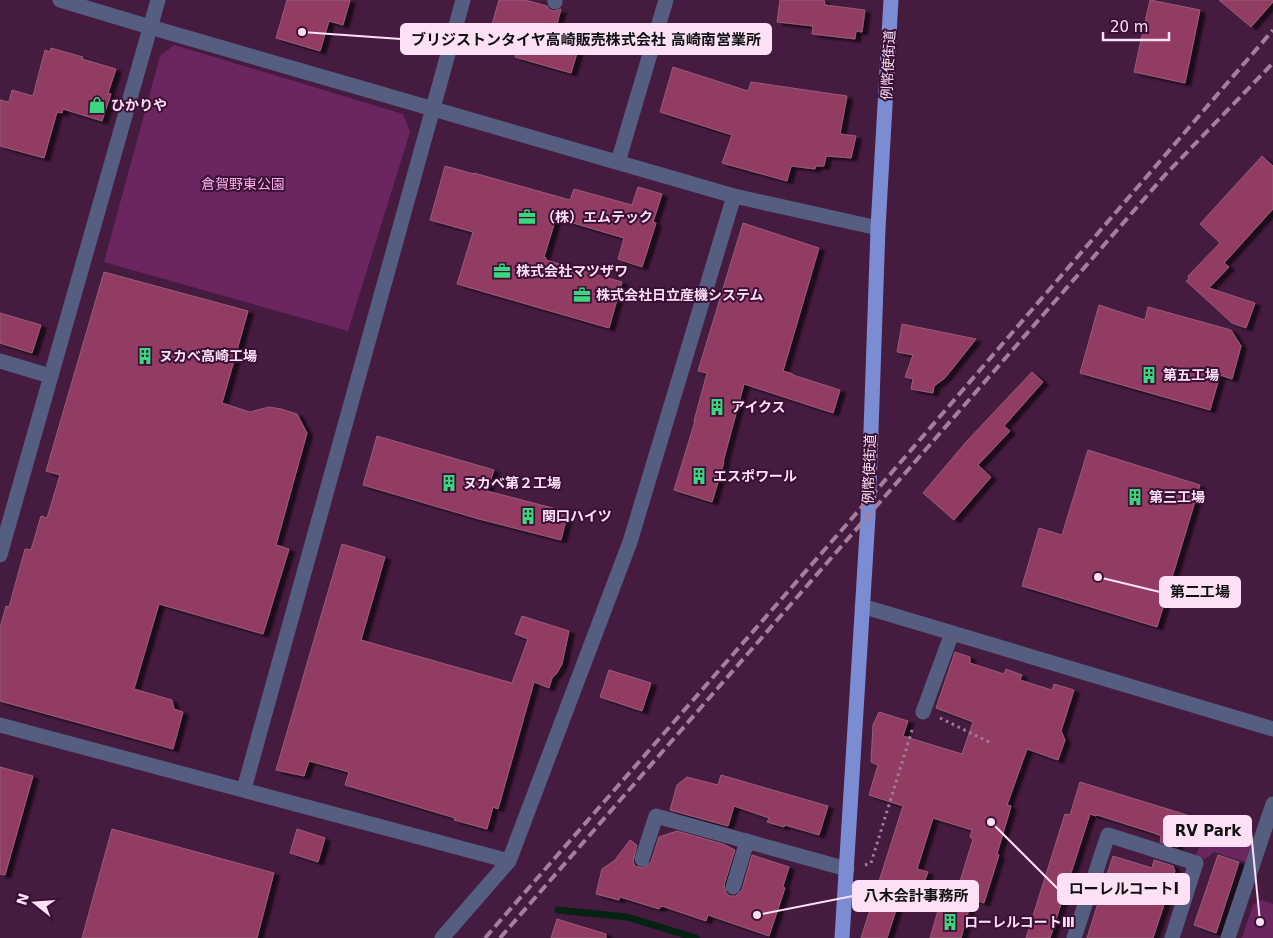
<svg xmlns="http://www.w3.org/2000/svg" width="1273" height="938" font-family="'DejaVu Sans','Noto Sans JP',sans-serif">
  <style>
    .green { fill: #6b2661 }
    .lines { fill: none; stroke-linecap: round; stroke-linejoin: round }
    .stream { stroke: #052311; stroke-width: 7 }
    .building { fill: #923a63; stroke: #985e76; filter: url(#shadow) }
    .path { stroke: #a07d9a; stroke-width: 3; stroke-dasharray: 2.5 4; stroke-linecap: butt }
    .minor { stroke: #555e81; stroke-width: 15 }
    .major { stroke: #7c8cd3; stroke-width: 15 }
    .rail { stroke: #a27f9c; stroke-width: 4; stroke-dasharray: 10 5; stroke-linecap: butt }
    .labels { text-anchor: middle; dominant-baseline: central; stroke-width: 4; stroke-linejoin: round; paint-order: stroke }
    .street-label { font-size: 14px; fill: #fce0f6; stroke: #3a1134 }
    .poi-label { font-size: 14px; font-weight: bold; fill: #fce0f6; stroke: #3a1134; text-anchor: start }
    .park-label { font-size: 14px; fill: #fdacee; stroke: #3a1134 }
    .leader { fill: none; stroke: #fce0f6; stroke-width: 2 }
    .callout-dot { fill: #fce0f6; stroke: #3a1134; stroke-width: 2 }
    .callout { fill: #fce0f6; stroke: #fce0f6; stroke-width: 2 }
    .callout-label { font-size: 15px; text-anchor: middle; font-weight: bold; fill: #111 }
  </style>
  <defs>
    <filter id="shadow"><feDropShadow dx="5.5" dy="3" stdDeviation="1" flood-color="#0009"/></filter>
  </defs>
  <rect width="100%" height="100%" fill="#451b3f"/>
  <path class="green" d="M174,45L403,114L410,132L348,331L104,262L160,56Z
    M1207,822L1256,838L1248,863L1214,852L1205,859L1196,856Z
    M1261,900L1273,904V938H1242L1253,905Z"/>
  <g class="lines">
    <path class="stream" d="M558,910L627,917L696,938"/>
  </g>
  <path class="building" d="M287,0H350L343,25L329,21L320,51L276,38Z
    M499,0H525L547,6L550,10L555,11L561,9L556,28L582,36L571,73L515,57L518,47L488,38Z
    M780,0H824L825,5L865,10L862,32L856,31L855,39L812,34L813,26L777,22Z
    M1150,0L1200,10L1185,83L1134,72Z
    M1219,0H1273V2L1251,27Z
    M51,48L83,57L82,59L116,69L108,93L111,94L102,121L63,109L62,113L57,112L44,158L0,146V100L9,102L12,90L33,96L45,50L50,52Z
    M673,67L748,91L751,82L847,96L840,134L856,136L851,158L826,156L824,166H816L815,169L791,166L787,181L722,163L732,135L660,112Z
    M1262,156L1273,166V209L1224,263L1229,267L1209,288L1255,303L1246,328L1232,323L1186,281L1189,279L1188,276L1220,243L1200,224Z
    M445,166L474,174V173L570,200L574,189L632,205L638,187L662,194L653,222L656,223L642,267L618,259L624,238L556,218L544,257L546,258V260L622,282L609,328L457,284L473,232L430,220Z
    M743,223L819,248L783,371L793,374V375L840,390L833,413L744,384L723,462H724L712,502L674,490L695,421H694L707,373L698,371Z
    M104,272L248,311L222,403L250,412L269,407L281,409L297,414L307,433L276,545L289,549L263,634L159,604L134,689L172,700L174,709L183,712L173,749L0,701V628L6,606L9,607L25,549L31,550L41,516L47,518L60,475L46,471Z
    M1099,305L1145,320L1148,307L1231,330L1241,346L1232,379L1220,375L1210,410L1080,373Z
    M0,313L41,325L32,353L0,343Z
    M902,324L976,339L945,378L934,386L933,393L911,389L913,379L905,377L913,355L897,352Z
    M1032,372L1043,382L1004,426L1010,431L978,465L991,477L954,520L923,493L966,442Z
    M377,436L494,470L487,491L568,512L561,540L479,519L363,485Z
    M1088,450L1200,485L1157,627L1022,586L1039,528L1062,535Z
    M342,544L385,557L361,640L512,683L528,639L515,634L522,616L569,631L562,664L557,673L552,678L549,688L534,682L498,809L493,807L487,829L454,820L455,818L345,785L349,772L309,761L304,776L276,770Z
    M955,652L970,657V663L1004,674L1006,669L1022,675L1020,680L1052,690L1054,684L1074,690L1061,731L1065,740L1058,760L1027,749L1007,805L1011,806L997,854L999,855L984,903L972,899L961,938H930L942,897L954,901L973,839L970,837L972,830L933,818L917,869L928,872L922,888L905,882L887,938H861L903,806L869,795L878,765L871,762L873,725L879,712L908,721L903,736L962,754L973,722L936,708Z
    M609,670L651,683L642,711L600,697Z
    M0,767L33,776L5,875L0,874Z
    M721,775L828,806L819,835L785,825L784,827L767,822L769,818L734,806L728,826L670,810L677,785L687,777L718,785Z
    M1080,782L1187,815L1177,847L1160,842L1161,836L1154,833L1097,815L1096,816L1090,814L1050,938H1026L1065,814L1070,815Z
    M112,829L274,873L257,938H82Z
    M297,829L325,838L318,862L290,853Z
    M677,831L723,844L735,850L724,885L726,893L730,896H736L742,890L752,855L789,867L783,886L785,888L769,936L708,915L706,921L662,906L659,909L620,897L619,900L596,894L602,869L615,860L630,840L637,845L633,861L635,866L643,868L651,862L659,837Z
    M1218,855L1239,862L1216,933L1194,925Z
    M1113,856L1152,868L1154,860L1173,866L1175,871L1153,938H1087Z
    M557,919L606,934V938H551Z"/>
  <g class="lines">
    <path class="path" d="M940,718L989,742
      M865,865L871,863L913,727"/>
    <path class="minor" d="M60,0L150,27L734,196L878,228
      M555,2V0
      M618,162L666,0
      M0,361L50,376
      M0,555L158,0
      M862,606L1273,729
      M923,712L952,633
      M0,725L509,861
      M244,789L463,0
      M642,859L656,816L847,869
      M733,887L747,841
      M442,938L509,861L630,542L734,196
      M1074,938L1108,835L1196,863L1172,938
      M1228,938L1273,804"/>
    <path class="major" d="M842,938L868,517L878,228L891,0"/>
    <path class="rail" d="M485,938L868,500L1273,30
      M500,938L1165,175L1273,63"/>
  </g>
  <defs>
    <g id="shop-bare" transform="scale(1.35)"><path d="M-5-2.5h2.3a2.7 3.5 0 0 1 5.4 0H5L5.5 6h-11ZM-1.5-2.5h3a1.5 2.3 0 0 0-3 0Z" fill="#3ad77f" stroke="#3a1134" stroke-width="2.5" paint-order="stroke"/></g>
    <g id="office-bare" transform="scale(1.35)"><path d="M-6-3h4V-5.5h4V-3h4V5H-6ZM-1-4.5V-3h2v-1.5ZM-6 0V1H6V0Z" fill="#3ad77f" stroke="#3a1134" stroke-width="2.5" paint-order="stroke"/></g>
    <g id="building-bare" transform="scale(1.35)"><path d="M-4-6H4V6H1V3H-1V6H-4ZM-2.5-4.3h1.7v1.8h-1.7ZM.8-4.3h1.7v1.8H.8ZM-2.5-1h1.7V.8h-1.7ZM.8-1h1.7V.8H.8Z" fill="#3ad77f" stroke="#3a1134" stroke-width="2.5" paint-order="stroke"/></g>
  </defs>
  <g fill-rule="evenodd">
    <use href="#shop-bare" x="97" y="105"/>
    <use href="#office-bare" x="527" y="217"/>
    <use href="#office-bare" x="502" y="271"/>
    <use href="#office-bare" x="582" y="295"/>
    <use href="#building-bare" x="145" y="356"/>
    <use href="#building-bare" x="1149" y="375"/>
    <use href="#building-bare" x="717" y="407"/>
    <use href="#building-bare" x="699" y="476"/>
    <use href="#building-bare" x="449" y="483"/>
    <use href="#building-bare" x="1135" y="497"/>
    <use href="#building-bare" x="528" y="516"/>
    <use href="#building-bare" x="950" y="922"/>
  </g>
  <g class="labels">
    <g class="street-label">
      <text transform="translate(888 65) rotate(-87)">例幣使街道</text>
      <text transform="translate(869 469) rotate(-88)">例幣使街道</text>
    </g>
    <g class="poi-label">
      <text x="111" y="105">ひかりや</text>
      <text x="541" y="217">（株）エムテック</text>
      <text x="516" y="271">株式会社マツザワ</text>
      <text x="596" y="295">株式会社日立産機システム</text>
      <text x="159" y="356">ヌカべ高崎工場</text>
      <text x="1163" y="375">第五工場</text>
      <text x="731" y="407">アイクス</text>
      <text x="713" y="476">エスポワール</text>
      <text x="463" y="483">ヌカべ第２工場</text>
      <text x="1149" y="497">第三工場</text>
      <text x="542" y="516">関口ハイツ</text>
      <text x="964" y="922">ローレルコートⅢ</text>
    </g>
    <g class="park-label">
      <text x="243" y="184">倉賀野東公園</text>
    </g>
  </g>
  <path class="leader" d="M302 32L401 39M1098 577L1160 592M1260 922L1251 831M991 822L1058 889M757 915L853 896"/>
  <g class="callout-dot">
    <circle cx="302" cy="32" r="5"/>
    <circle cx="1098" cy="577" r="5"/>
    <circle cx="1260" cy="922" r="5"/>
    <circle cx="991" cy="822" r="5"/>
    <circle cx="757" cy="915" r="5"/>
  </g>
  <g class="callout">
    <rect x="401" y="24" width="370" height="30" rx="5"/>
    <rect x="1160" y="577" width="80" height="30" rx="5"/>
    <rect x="1164" y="816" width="87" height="30" rx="5"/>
    <rect x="1058" y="874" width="131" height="30" rx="5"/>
    <rect x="853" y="881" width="125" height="30" rx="5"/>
  </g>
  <g class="callout-label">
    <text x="586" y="45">ブリジストンタイヤ高崎販売株式会社 高崎南営業所</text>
    <text x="1200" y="597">第二工場</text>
    <text x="1208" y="836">RV Park</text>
    <text x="1124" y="894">ローレルコートⅠ</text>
    <text x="916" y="901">八木会計事務所</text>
  </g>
  <g transform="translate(35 903) rotate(287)" stroke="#3a1134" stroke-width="4" paint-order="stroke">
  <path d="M0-4L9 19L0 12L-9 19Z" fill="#fce0f6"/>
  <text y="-8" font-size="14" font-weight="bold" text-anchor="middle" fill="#fce0f6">N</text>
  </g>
  <path d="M1103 32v8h66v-8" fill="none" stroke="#fce0f6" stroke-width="2.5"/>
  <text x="1110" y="32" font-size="15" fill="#fce0f6" stroke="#3a1134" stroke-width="4" paint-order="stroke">20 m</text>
</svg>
